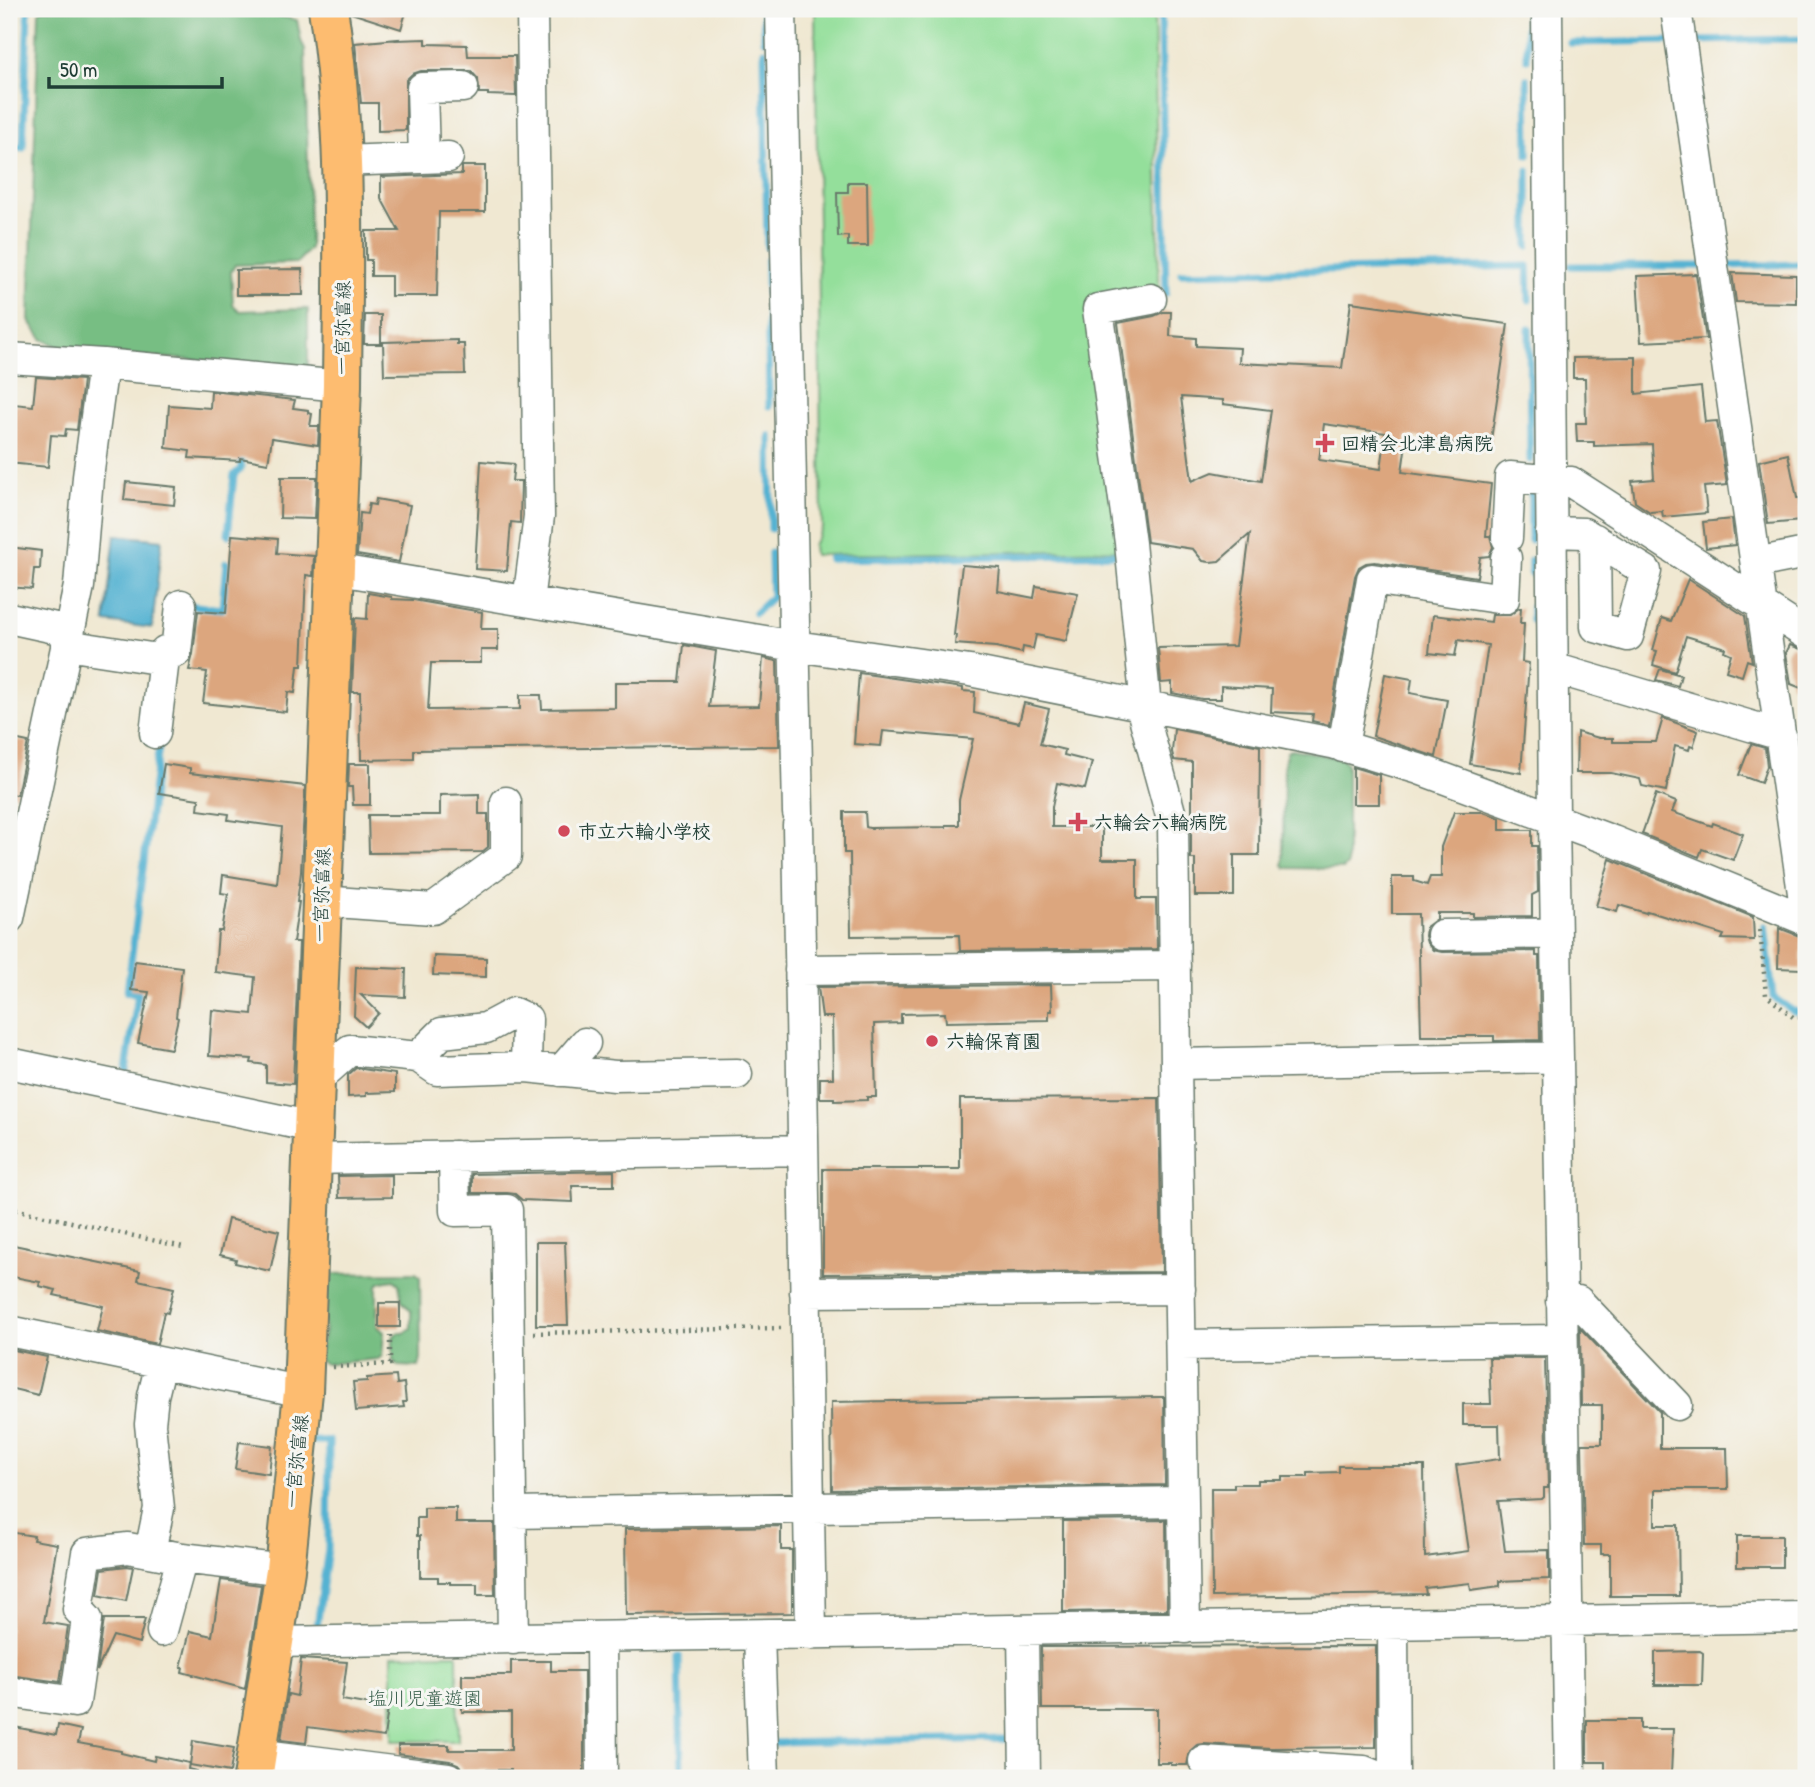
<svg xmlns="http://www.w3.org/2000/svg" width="1815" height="1787" font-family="'Patrick Hand','Klee One',sans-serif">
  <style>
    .green { fill: #94df9b; stroke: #5a8e68; stroke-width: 2 }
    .forest { fill: #77be83; stroke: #4b7e5c; stroke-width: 2 }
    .water { fill: #54b2d2; stroke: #3a7883; stroke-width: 2 }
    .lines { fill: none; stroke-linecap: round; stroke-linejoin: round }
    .stream { stroke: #54b2d2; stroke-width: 7 }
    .building { fill: #dca67e; fill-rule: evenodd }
    .minor-casing { stroke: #68796b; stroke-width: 33 }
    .major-casing { stroke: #68796b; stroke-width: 42 }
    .path { stroke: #68796b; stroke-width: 4.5; stroke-dasharray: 2 5; stroke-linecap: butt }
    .minor { stroke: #fff; stroke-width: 30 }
    .major { stroke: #fdbc70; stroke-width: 38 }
    .poi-dot { fill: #d1495b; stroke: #f6f6f2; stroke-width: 2.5 }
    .labels { text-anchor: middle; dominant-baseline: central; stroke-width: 6; stroke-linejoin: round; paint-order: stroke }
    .street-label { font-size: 19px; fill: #1f3d34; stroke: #f6f6f2 }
    .poi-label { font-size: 19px; font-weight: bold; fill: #1f3d34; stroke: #f6f6f2; text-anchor: start }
    .park-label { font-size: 19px; fill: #365d49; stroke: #f6f6f2 }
  </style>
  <rect width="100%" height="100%" fill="#f6f6f2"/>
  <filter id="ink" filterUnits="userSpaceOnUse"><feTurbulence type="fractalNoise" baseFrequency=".0143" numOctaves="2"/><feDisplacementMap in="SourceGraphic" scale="14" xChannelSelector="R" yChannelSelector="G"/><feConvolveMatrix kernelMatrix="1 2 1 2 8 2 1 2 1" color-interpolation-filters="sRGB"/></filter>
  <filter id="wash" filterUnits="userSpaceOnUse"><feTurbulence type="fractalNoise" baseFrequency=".00686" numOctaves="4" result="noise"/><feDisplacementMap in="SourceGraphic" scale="28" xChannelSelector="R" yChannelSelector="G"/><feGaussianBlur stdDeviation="1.57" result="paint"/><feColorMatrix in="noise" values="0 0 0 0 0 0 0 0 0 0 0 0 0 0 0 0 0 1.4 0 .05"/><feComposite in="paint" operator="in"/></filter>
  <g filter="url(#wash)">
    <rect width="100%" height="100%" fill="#f0e8d2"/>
    <path class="green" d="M815,9H1154L1159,289L1090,301L1122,550L814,555L813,545L822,528Z
      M457,1654L458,1741H392V1655Z"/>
    <path class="forest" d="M44,9H273L274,15L297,20L301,41L305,49L310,248L297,263L235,265L231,272L233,305L240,311L308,309V368L68,351L42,339L29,320L39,12Z
      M1292,749L1343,759L1347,764V865L1343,869L1286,868L1283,865L1284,763L1287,752Z
      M416,1273L420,1277L421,1358L419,1367L398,1366L393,1361V1337L397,1333H404L411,1328V1311L402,1301L399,1284L394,1280L381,1282L377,1285V1326L384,1332L382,1356L378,1359L325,1364L318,1359L325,1330L323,1315L326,1278L332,1274Z"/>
    <path class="water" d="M115,535L162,540L152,628L105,622Z"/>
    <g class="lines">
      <path class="stream" d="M763,9L764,40
        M1161,9L1166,293
        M1527,9V59
        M1690,41L1806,39
        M1570,43L1672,41
        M764,51L767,247
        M1527,79L1528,155
        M9,147L23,148L28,9
        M1528,170V246
        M767,261L769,406
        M1571,266H1703
        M1722,266L1806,264
        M1181,273L1528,266L1529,300
        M1529,329L1530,460
        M770,436L771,529
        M1531,492V540
        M228,535L234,475L241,469V463
        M830,559L1121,554
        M1531,560V574
        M188,605L222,609L226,563
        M1532,607V620
        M755,613L772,597L771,553
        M1765,926L1773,997L1793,1011L1806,1013
        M126,1070L138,994L127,992L160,738
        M314,1441H329L328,1549L317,1626
        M679,1656L681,1778
        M1198,1737V1778
        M771,1743L1015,1739"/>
    </g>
    <g id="blocks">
      <path class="building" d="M350,9H407L401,29L351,13Z
        M398,39L397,40L426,39V44L467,45L468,56H515L516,96L488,95V93H479L478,79L471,71H421L412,74L406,80V130L378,131V103H361L355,43Z
        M462,166H485V212H439L437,296H391V276H371V260H366V231H399L381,198V177L462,174Z
        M848,182H867L868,246H848V236L838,237L837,192H848Z
        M302,269L303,295H236V270Z
        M1732,273L1796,275V303L1736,302Z
        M1696,274L1706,339L1641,342L1637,276Z
        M1351,302L1508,324L1490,447L1407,436L1402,472L1491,484L1486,536H1490L1493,547L1489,556L1480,557L1477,577L1375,562L1366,563L1359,567L1355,576L1329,725L1312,721L1313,714L1271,712L1272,689L1221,686V699H1202L1172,693V682L1161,683L1158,648L1235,646L1250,534L1219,561L1210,562L1203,561L1193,549L1147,542L1118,323L1154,316L1163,312H1171L1170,336L1196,338V346L1240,348L1239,363L1342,368ZM1181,397L1223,400V404L1271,410L1261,481L1213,472L1192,481ZM1324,424L1386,433L1381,469L1319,460Z
        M365,315H381V344H364Z
        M457,340V344H464L465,374L384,375L383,342Z
        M1636,357V394L1701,387L1705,422L1717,421L1727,485L1704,487L1707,513L1663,517L1662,511L1650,512L1635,502L1632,481L1654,479L1652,444L1594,446V442H1577L1576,423H1586L1585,378H1573V358Z
        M36,377L83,380L77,430L66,429L65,436L51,435L48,467L9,463V409H14V404L33,406Z
        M211,391L295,400L293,408L308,410V413L312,414L310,426H319L318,445L272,438L268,463L240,458V461L189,458L190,451L166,448L169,405L210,408Z
        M1788,454L1797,498H1799L1801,521L1768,524L1759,461Z
        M481,461L514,464L512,481H521L520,523L511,522L507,571L475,569Z
        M281,477H317L315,519L280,518Z
        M126,482L176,487L174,505L124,500Z
        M376,499L410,505L399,562L357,555L360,513L367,514L369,504L375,505Z
        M1732,519L1735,545L1706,548L1703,522Z
        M232,535L278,539L277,553L314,556L313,576L306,575L302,666H298L295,693L288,692L286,712L203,703L207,672L189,670L193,654L198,611L226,613Z
        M9,547L41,551L40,569H34L32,589L9,587Z
        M962,565L1000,568L998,591L1034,598L1036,586L1078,593L1066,641L1036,635L1033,649L1023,647L1022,653L996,647L955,644L956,635H954Z
        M1688,579L1745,616L1752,662L1747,660L1742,676L1726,671L1731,654L1724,651L1725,648L1686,636L1675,672L1653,665L1657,651L1653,650L1662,618L1671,621Z
        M368,593L392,597V599L413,600L482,612L481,629H498V650H481V663H431L428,710L520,709V695H541L542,709L615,708V682H680L684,645L716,651L709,707L759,706L763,658L777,661L779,746L414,750V759L361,760L360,692H352L355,618L367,619Z
        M1519,608H1521L1520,623H1524L1522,662L1529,663L1521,773L1470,764L1488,645L1458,640L1455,656L1429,653L1433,615L1491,622L1492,615H1510Z
        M1790,645L1806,651V690L1791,684L1786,653Z
        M1660,669L1681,675L1678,686L1656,680Z
        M859,673L963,688V691L975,692L974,713L1019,723L1024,703L1049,709L1040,744L1065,750L1064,755L1092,762L1085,789L1057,783L1052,807V827H1102V859H1137V899H1156L1157,949L960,951L959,935L851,936L850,853H844V812H865L866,827L869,828L946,827V825H959V800L973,739L883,731L881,746L854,744Z
        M1385,674L1412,679L1410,693L1447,700L1436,757L1373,736Z
        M1663,718L1698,731L1693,747L1690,746L1689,750L1675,746L1666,791L1642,786L1640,779L1611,773H1576L1577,732L1599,738H1613V742H1656Z
        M1174,729L1260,746L1259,855H1234V896H1195V859H1191V827H1217L1218,820L1192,814V762L1174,760L1172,752Z
        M9,738L28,742L17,795L9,794Z
        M1751,744L1765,748L1767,766L1761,783L1739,775Z
        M164,764L190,768V773L305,786L301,872L297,902H299L293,942H299L293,1084L266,1082V1065L251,1063L252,1059L209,1056L212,1010L252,1014L255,977L215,972L218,931H222L228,894L221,893L223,875L277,884L282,827L228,820L229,814L198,810L199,799L159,793Z
        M349,764H370V805H353L352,787H348Z
        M1353,767L1379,775V804H1353Z
        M479,794V814H488V847L482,852L369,853L368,815H440V795Z
        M1656,794L1676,802L1672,812L1712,826L1713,823L1743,834L1733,860L1702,849L1699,857L1642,834Z
        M1454,812H1483L1500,818V830H1532V846H1537L1538,892L1532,895V916L1473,917V913H1437V919L1426,927L1425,936L1427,943L1433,950L1442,952L1536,951V956H1539L1540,1040L1494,1041V1036H1421L1418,914H1392V877H1414V881L1427,885L1430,877H1441V847Z
        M1610,859L1753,917L1754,940L1722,939L1724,935L1647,911L1646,913L1619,905L1617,912L1596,906Z
        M1779,928L1802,937L1801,969L1778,968Z
        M434,956L486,958V977L433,975Z
        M135,961L182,967L176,1017L178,1018L171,1049L138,1043L149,992L131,990Z
        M356,967L406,969L405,997L361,995L379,1013L366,1027L354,1016Z
        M1051,985L1052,1011H1049V1020L946,1022L945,1013L901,1014V1023L874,1024L876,1097H867V1100L834,1101V1098H820V1078H833L832,1017H822L818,987Z
        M356,1068L395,1074V1092L366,1093V1096L348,1097V1075Z
        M1159,1098L1162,1272L823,1274V1169H960V1099Z
        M614,1171V1186H572L573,1202L522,1200L515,1194L507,1193H472V1174Z
        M392,1175V1197L339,1198L338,1176Z
        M228,1219L279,1231L270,1271L235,1263L236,1259L220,1255Z
        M536,1242H565L568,1325H536Z
        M9,1244L140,1271L138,1280L174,1288L168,1313L164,1312L157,1344L97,1331L103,1306L54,1295L56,1290L39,1286L40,1282L9,1276Z
        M379,1303H400V1327H379Z
        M1580,1328L1660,1412V1448H1727L1728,1489H1655V1525H1678L1679,1596H1610V1554H1601V1545H1584L1582,1444H1602V1405H1581Z
        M9,1349L47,1357L38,1395L9,1388Z
        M1489,1358H1545L1548,1488H1544V1497L1542,1499L1498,1501L1505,1551L1549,1550V1579L1500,1581V1586L1471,1590L1470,1583L1425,1588L1426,1594L1212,1597L1211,1488H1234V1484H1258V1480H1282V1477H1308V1473L1339,1472V1466H1424L1425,1557L1469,1551L1456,1465L1500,1459L1499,1425H1463V1404H1491Z
        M396,1376L397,1384L404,1383L406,1402H403L404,1407L356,1411L353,1382L367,1381V1378Z
        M1160,1397H1164L1165,1485L832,1490L831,1402Z
        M239,1442L272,1446L269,1474L235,1469Z
        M424,1508H456V1523H494L495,1595H477V1584H450V1582H438V1577H420V1536H417V1518H424Z
        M1166,1520L1167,1610L1063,1612V1521Z
        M781,1526V1550H792V1613L626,1615L625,1529Z
        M9,1532L34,1536L33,1540L57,1544L44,1622L68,1626L60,1682L9,1675Z
        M1737,1536H1782V1567H1737Z
        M127,1566L133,1567L126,1601L98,1595L102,1569Z
        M221,1580L261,1585L245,1689L182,1672L183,1667H181L190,1631L212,1636Z
        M104,1619H145L139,1643L113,1636L97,1671Z
        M1376,1646V1747L1271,1748L1204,1744L1197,1745L1190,1751L1187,1765H1171V1763H1157V1709H1042L1041,1647Z
        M1700,1651L1703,1653L1702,1685H1655V1652Z
        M301,1659L347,1662L342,1700L388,1708L384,1737L308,1727L306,1743L281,1740L288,1694L297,1696Z
        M511,1661H551V1671H584V1775H511V1770H463L458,1764L450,1761L398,1754V1745H449V1750H511V1712H462V1675H511Z
        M1587,1720H1640V1729H1673L1671,1775L1605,1776V1762H1587Z
        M58,1725L81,1730L78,1743L121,1751V1753L154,1761L155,1756L189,1763L188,1769L196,1771V1778H9V1726L56,1735Z
        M193,1741L234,1748L230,1772L190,1765Z"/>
    </g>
  </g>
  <g filter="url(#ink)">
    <use href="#blocks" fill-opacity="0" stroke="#68796b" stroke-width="2"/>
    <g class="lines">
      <g class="minor-casing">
        <path id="minor" d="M781,9L798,813
          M1547,9L1554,820L1570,1778
          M1676,9L1806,914
          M424,158L422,88L463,87
          M341,161L448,157
          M1151,299L1098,309L1130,543L1146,707L1144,717L1173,823L1176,1064L1558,1057
          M9,358L103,364L342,386
          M1551,532L1584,533L1646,571L1628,636L1596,627L1595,539
          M1507,538L1510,477L1571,482L1806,634
          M1756,563L1806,553
          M333,569L795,646L970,671L1332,743L1419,769L1613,841L1806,920
          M528,601L539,516L532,9
          M9,618L69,631
          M66,645L164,660
          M1553,668L1781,735
          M155,733L165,651L176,652L181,605
          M1343,747L1372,579L1504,599L1506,558
          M798,825L811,1634
          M321,901L433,909L506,856V802
          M9,918L79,586L88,477L103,364
          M1442,935L1556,933
          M800,970L1175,966
          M418,1057L442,1033L486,1028L514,1013L527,1019L526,1067
          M9,1063L313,1127
          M1176,1064L1185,1628
          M561,1071L585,1043
          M314,1082L350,1050L418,1057L437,1070L526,1067L615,1076L737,1074
          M454,1156L455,1211L507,1210L513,1639
          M311,1159L803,1150
          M805,1292L1180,1289
          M1561,1301H1578L1677,1405
          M9,1331L303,1392
          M1181,1345L1562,1340
          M512,1513L1183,1502
          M150,1552L159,1508L150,1424L153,1396L161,1363
          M1393,1625L1394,1778
          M162,1631L182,1558
          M1023,1631L1025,1778
          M759,1635L764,1778
          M601,1637L602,1778
          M275,1642L1806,1617
          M9,1692L75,1702L87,1619L78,1609L87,1553L128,1548L182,1558L285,1570
          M256,1754L448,1778
          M1204,1761L1364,1771L1381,1778"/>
      </g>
      <g class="major-casing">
        <path id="major" d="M253,1778L285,1570L303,1392L342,386C343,260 348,133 328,9"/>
      </g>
      <path class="path" d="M1760,930L1766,995L1793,1017L1806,1018
        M9,1208L183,1247
        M534,1333L781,1328
        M333,1367L390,1364V1330"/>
      <use href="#minor" class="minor"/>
      <use href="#major" class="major"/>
    </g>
  </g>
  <g class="poi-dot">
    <path d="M1321.5 432.5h7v7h7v7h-7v7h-7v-7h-7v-7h7z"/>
    <path d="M1074.5 811.5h7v7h7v7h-7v7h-7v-7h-7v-7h7z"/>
    <circle cx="564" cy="831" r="7"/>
    <circle cx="932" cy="1041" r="7"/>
  </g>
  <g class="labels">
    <g class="street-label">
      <text transform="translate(342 328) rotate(-89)">一宮弥富線</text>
      <text transform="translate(321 895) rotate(-88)">一宮弥富線</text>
      <text transform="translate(296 1461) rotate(-84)">一宮弥富線</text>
    </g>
    <g class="poi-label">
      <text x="1341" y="443">回精会北津島病院</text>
      <text x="1094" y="822">六輪会六輪病院</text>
      <text x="578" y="831">市立六輪小学校</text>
      <text x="946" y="1041">六輪保育園</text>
    </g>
    <g class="park-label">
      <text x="425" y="1698">塩川児童遊園</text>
    </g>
  </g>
  <rect width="1815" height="1787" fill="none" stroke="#f6f6f2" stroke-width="35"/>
  <path d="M49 77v10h173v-10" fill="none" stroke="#1f3d34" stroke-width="3.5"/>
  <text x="60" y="77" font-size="21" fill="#1f3d34" stroke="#f6f6f2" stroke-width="5" paint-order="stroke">50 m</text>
</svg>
